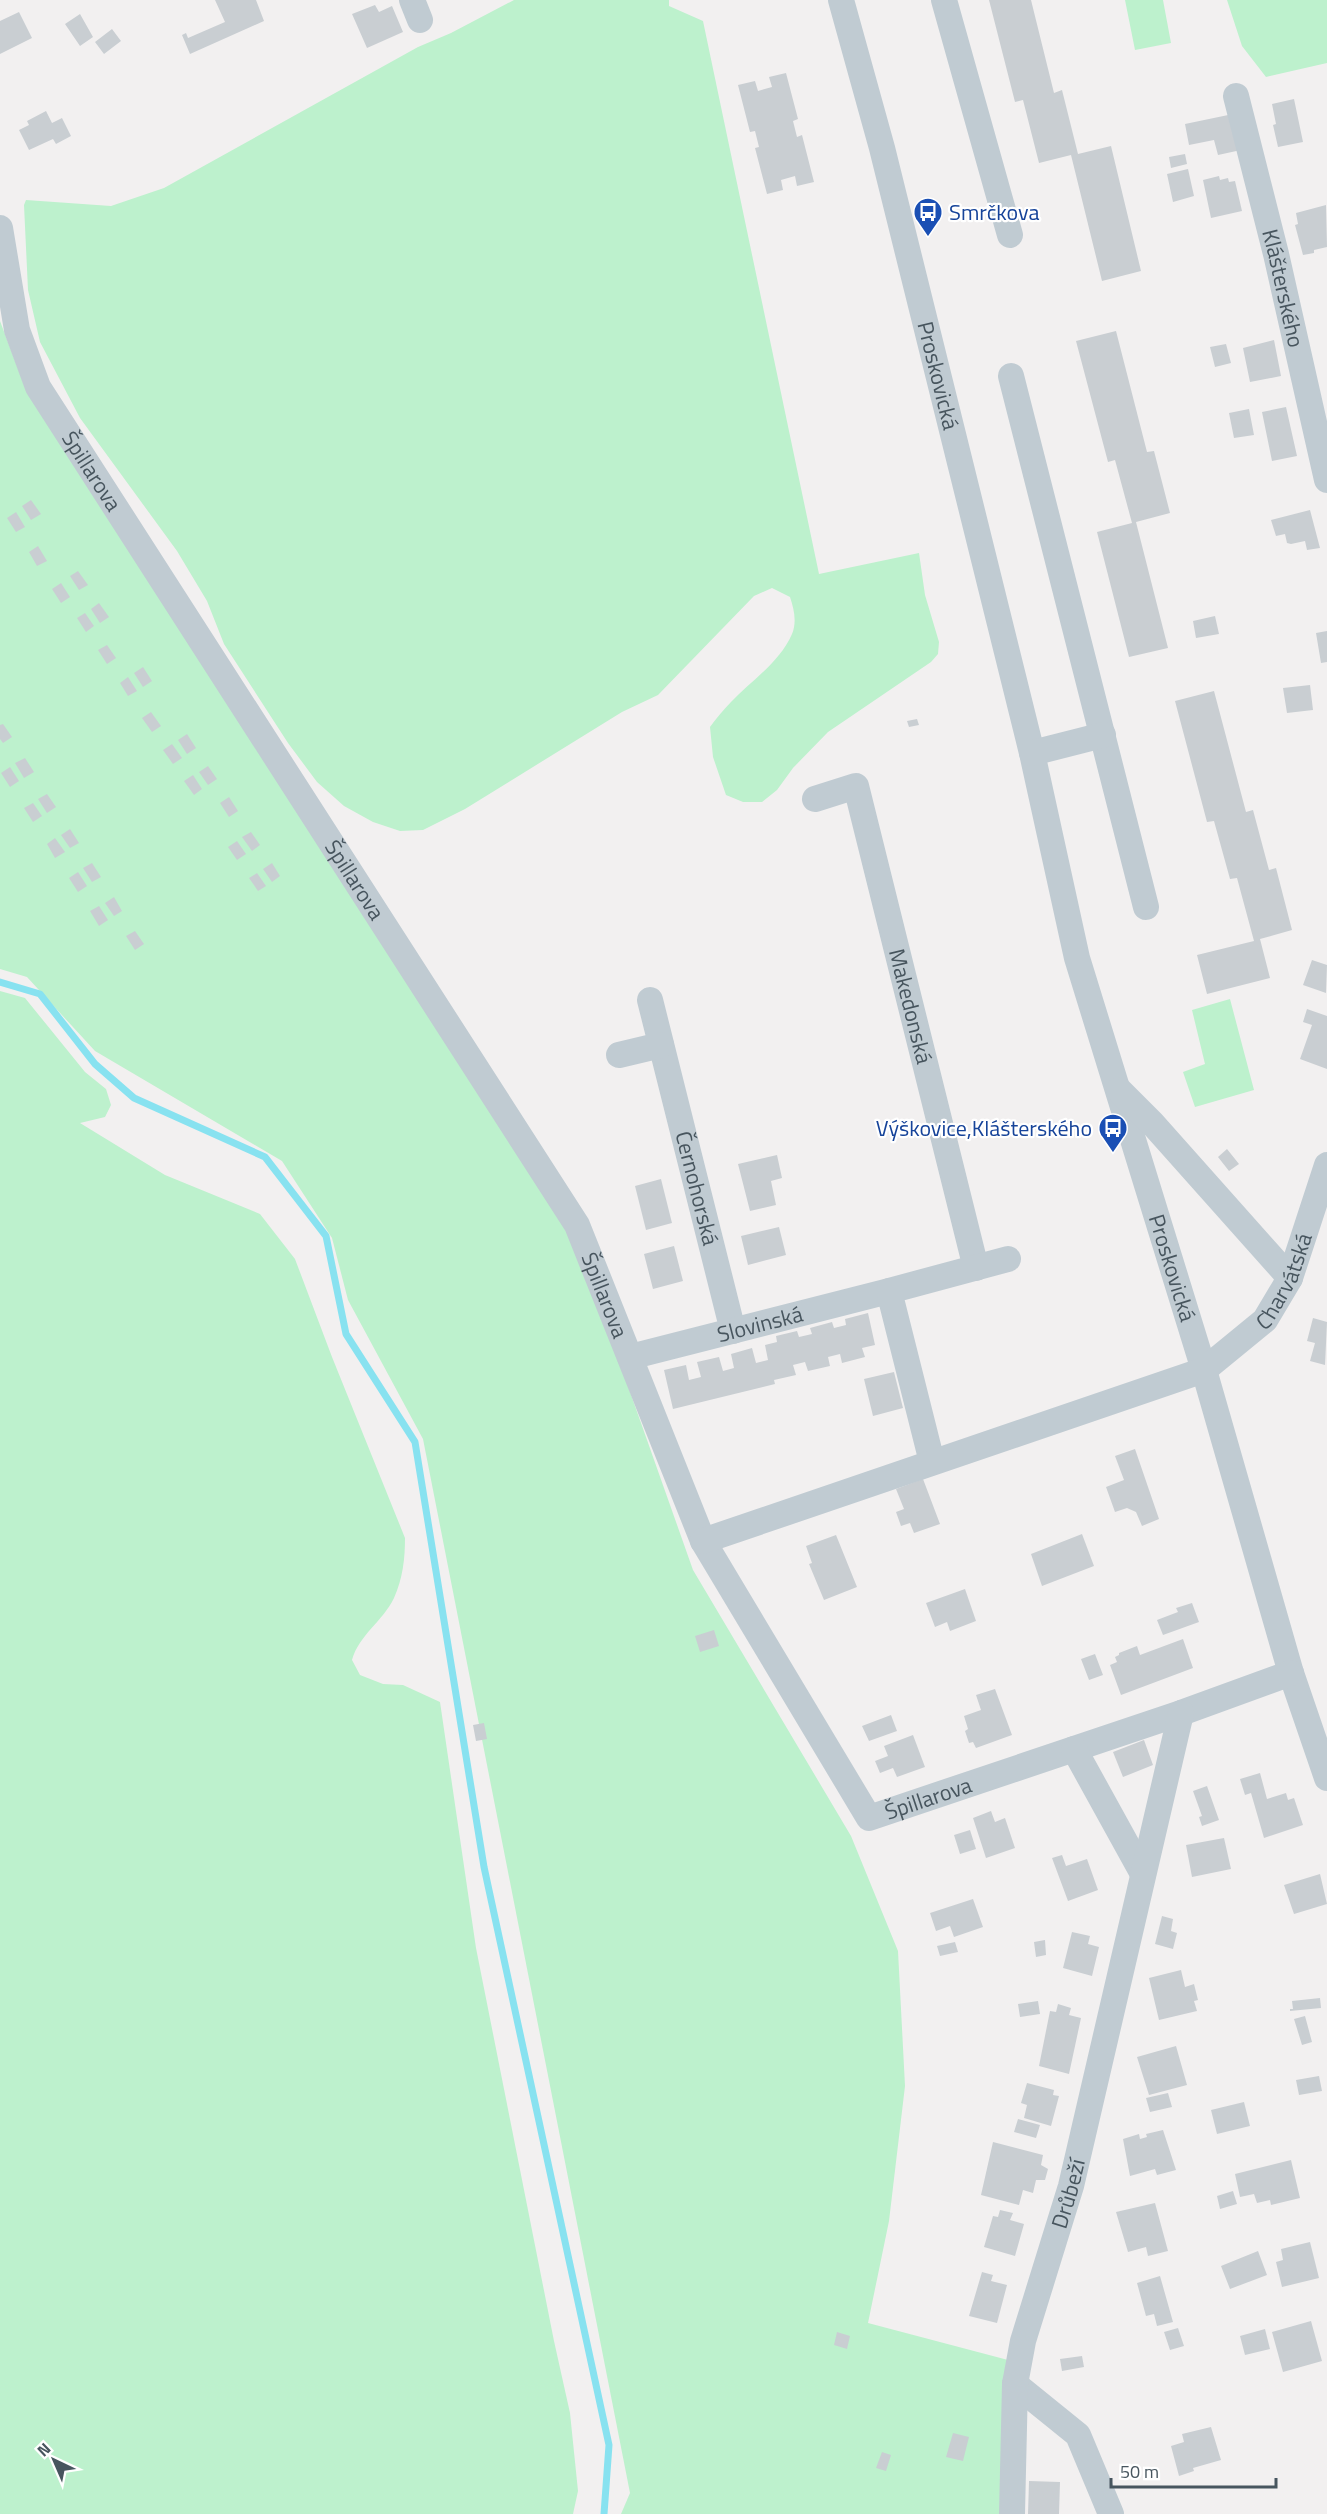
<svg xmlns="http://www.w3.org/2000/svg" width="1327" height="2514" font-family="'Titillium Web',sans-serif">
  <style>
    .green { fill: #bdf1cd }
    .lines { fill: none; stroke-linecap: round; stroke-linejoin: round }
    .stream { stroke: #88e2f0; stroke-width: 7 }
    .building { fill: #c9ced2 }
    .minor { stroke: #c0cbd2; stroke-width: 26 }
    .labels { text-anchor: middle; dominant-baseline: central; stroke-width: 4.5; stroke-linejoin: round; paint-order: stroke }
    .transit-label { font-size: 22px; fill: #164399; stroke: #fff; text-anchor: start }
    .street-label { font-size: 22px; fill: #47555e; stroke: #fff }
  </style>
  <rect width="100%" height="100%" fill="#f2f0f0"/>
  <path class="green" d="M514,0H669V6L703,21L819,574L919,553L925,595L939,642L938,654L931,662L828,732L793,768L777,790L762,802H743L726,795L713,757L710,727C716,719 723,710 731,702C751,681 780,662 792,634C797,622 794,609 790,597L772,588L754,596L658,695L622,712L465,809L423,830L400,831L373,822L344,806L317,782L288,743L224,644L207,601L177,551L80,418L40,342L28,290L24,205L26,200L111,206L164,188L418,47L451,33Z
    M1125,0H1163L1171,43L1135,50Z
    M1227,0H1327V63L1266,77L1242,46Z
    M0,321L26,390L577,1242L693,1570L851,1836L898,1951L905,2086L889,2221L868,2323L1008,2360L1000,2514H621L630,2493L423,1439L348,1300L332,1238L282,1161L95,1051L27,977L0,969Z
    M0,991L25,998L85,1072L106,1089L111,1105L105,1117L80,1123L165,1175L260,1214L295,1259L332,1357L405,1538C405,1558 403,1578 394,1598C383,1621 359,1635 352,1660L360,1675L383,1684L403,1685L440,1702L476,1948L554,2341L570,2413L578,2491L573,2514H0Z
    M1230,999L1254,1090L1195,1107L1183,1072L1205,1064L1192,1010Z"/>
  <g class="lines">
    <path class="stream" d="M0,982L40,994L95,1064L134,1098L265,1157L326,1236L346,1334L415,1442L484,1867L609,2445L604,2514"/>
  </g>
  <path class="building" d="M215,0H256L264,21L190,54L182,35L186,33L188,38L225,22Z
    M989,0H1031L1054,93L1062,90L1078,154L1111,146L1141,271L1102,281L1071,155L1039,163L1023,100L1015,102Z
    M375,5L379,12L392,6L403,32L367,48L352,14Z
    M19,12L32,38L0,54V21Z
    M80,14L93,37L80,46L65,24Z
    M112,29L121,41L104,54L95,42Z
    M786,73L798,119L793,121L797,137L802,135L814,182L797,186L795,176L781,180L783,190L767,194L755,148L759,147L755,131L750,132L738,85L755,81L758,91L772,87L769,77Z
    M1294,99L1303,142L1278,147L1273,125L1276,124L1272,104Z
    M46,111L52,123L62,118L71,136L56,144L53,139L29,150L19,130L29,125L27,121Z
    M1233,114L1241,150L1218,155L1214,140L1189,145L1185,124Z
    M1185,154L1187,164L1171,168L1169,157Z
    M1188,169L1194,196L1173,202L1167,174Z
    M1219,176L1220,180L1228,178L1229,182L1235,181L1242,211L1211,218L1203,180Z
    M1326,205L1327,247L1314,250V253L1303,255L1295,225L1298,224L1296,213Z
    M1116,331L1147,452L1154,451L1170,513L1136,522L1168,648L1129,657L1097,532L1132,523L1115,460L1108,462L1076,341Z
    M1274,340L1281,376L1250,382L1243,348Z
    M1226,344L1231,363L1215,367L1210,347Z
    M1286,407L1297,456L1272,461L1262,412Z
    M1249,409L1254,435L1234,438L1229,413Z
    M31,500L41,514L31,520L22,506Z
    M1310,510L1320,548L1307,550L1305,541L1291,544L1287,543L1285,534L1276,536L1271,520Z
    M16,512L25,527L16,532L7,518Z
    M38,546L47,561L37,566L29,552Z
    M78,571L88,585L79,590L70,576Z
    M61,583L70,597L61,603L52,589Z
    M99,603L109,617L100,623L91,609Z
    M85,613L94,626L86,632L77,618Z
    M1215,616L1219,634L1196,638L1193,621Z
    M1327,631V662L1321,663L1316,633Z
    M107,645L116,658L107,664L98,650Z
    M143,667L152,681L143,687L134,673Z
    M128,677L137,691L128,696L120,683Z
    M1310,685L1313,710L1287,713L1283,688Z
    M1214,691L1246,812L1253,810L1269,870L1276,868L1292,930L1260,939L1270,978L1207,994L1197,955L1254,941L1237,878L1230,879L1214,821L1207,822L1175,701Z
    M151,712L161,726L152,732L142,718Z
    M917,719L919,725L909,727L907,721Z
    M3,724L12,737L3,743L0,739V725Z
    M187,734L196,748L187,754L178,740Z
    M172,744L182,758L173,764L163,750Z
    M25,758L34,772L24,778L15,763Z
    M208,766L217,779L208,785L199,772Z
    M10,767L19,781L10,787L1,773Z
    M193,775L202,789L194,795L184,781Z
    M47,794L56,807L47,813L38,799Z
    M229,797L238,811L229,817L220,803Z
    M33,803L42,816L33,822L24,808Z
    M70,829L79,843L70,848L61,835Z
    M251,832L260,845L252,851L242,837Z
    M55,838L65,852L55,858L47,844Z
    M237,841L246,854L237,860L228,847Z
    M92,863L101,877L92,882L83,868Z
    M272,863L280,876L272,882L263,869Z
    M78,872L87,886L78,892L69,878Z
    M257,873L266,886L258,891L249,878Z
    M114,897L122,911L114,916L105,903Z
    M99,906L108,920L99,926L90,911Z
    M135,931L144,944L135,950L126,936Z
    M1312,960L1327,965L1326,993L1303,985Z
    M1307,1009L1327,1016V1069L1300,1059L1312,1025L1303,1022Z
    M1227,1149L1239,1164L1229,1171L1218,1157Z
    M777,1155L782,1178L771,1181L776,1205L750,1211L738,1164Z
    M661,1179L672,1223L646,1230L635,1186Z
    M779,1227L786,1255L748,1265L741,1236Z
    M674,1246L683,1281L653,1289L644,1254Z
    M868,1313L875,1345L862,1348L865,1357L842,1363L840,1354L828,1357L830,1366L808,1371L805,1362L793,1365L796,1375L774,1380L775,1384L673,1409L664,1370L686,1365L689,1380L701,1377L697,1362L719,1357L723,1371L734,1368L731,1354L752,1348L756,1363L768,1360L765,1345L777,1342L776,1336L797,1331L799,1337L812,1334L810,1328L832,1322L834,1328L846,1325L845,1319Z
    M1313,1318L1327,1322L1325,1365L1310,1361L1315,1343L1307,1341Z
    M894,1372L903,1408L873,1416L864,1379Z
    M1135,1449L1159,1519L1142,1526L1136,1512L1127,1508L1115,1512L1106,1487L1124,1480L1115,1456Z
    M923,1479L940,1524L914,1533L910,1523L901,1526L896,1512L904,1509L896,1489Z
    M1082,1534L1094,1566L1042,1586L1031,1554Z
    M836,1535L857,1587L824,1600L809,1564L812,1563L806,1546Z
    M965,1589L976,1621L950,1631L947,1622L935,1627L926,1603Z
    M1192,1603L1199,1622L1163,1635L1157,1620L1178,1612L1176,1608Z
    M714,1630L719,1646L700,1652L695,1636Z
    M1183,1639L1193,1668L1121,1695L1110,1665L1117,1662L1115,1657L1119,1655V1653L1137,1646L1140,1655Z
    M1095,1654L1103,1675L1089,1680L1081,1659Z
    M995,1689L1012,1735L976,1748L973,1742L969,1743L965,1731L968,1729L964,1716L981,1710L976,1695Z
    M891,1715L897,1731L869,1741L862,1726Z
    M484,1723L487,1739L476,1741L473,1725Z
    M913,1735L925,1767L897,1777L893,1768L880,1773L875,1761L888,1756L884,1746Z
    M1144,1740L1153,1765L1123,1777L1113,1752Z
    M1260,1773L1267,1799L1286,1793L1288,1800L1294,1798L1303,1825L1264,1838L1251,1793L1245,1795L1240,1779Z
    M1207,1786L1219,1820L1202,1826L1199,1817L1202,1816L1193,1791Z
    M991,1811L995,1822L1005,1818L1015,1848L986,1858L973,1818Z
    M970,1830L976,1849L960,1854L954,1835Z
    M1224,1838L1231,1869L1192,1877L1186,1845Z
    M1062,1855L1066,1866L1087,1859L1098,1890L1068,1901L1052,1858Z
    M1320,1874L1327,1904L1294,1914L1284,1885Z
    M973,1899L983,1927L954,1937L950,1926L936,1931L930,1913Z
    M1162,1916L1173,1919L1171,1931L1177,1933L1173,1949L1155,1944Z
    M1072,1932L1090,1936L1088,1944L1099,1947L1092,1976L1063,1968Z
    M1045,1940L1046,1955L1036,1957L1034,1942Z
    M955,1942L958,1952L940,1956L937,1946Z
    M1181,1970L1185,1987L1194,1984L1198,2000L1194,2001L1197,2011L1159,2020L1149,1978Z
    M1320,1998L1321,2008L1290,2011V2009H1293L1292,2001Z
    M1038,2001L1040,2014L1020,2017L1018,2004Z
    M1058,2004L1071,2008L1069,2015L1081,2018L1069,2074L1039,2066L1050,2011L1056,2012Z
    M1305,2016L1312,2042L1302,2045L1294,2019Z
    M1176,2046L1187,2085L1149,2095L1137,2057Z
    M1319,2076L1322,2091L1299,2095L1296,2080Z
    M1027,2083L1054,2090L1053,2095L1059,2096L1051,2126L1024,2118L1027,2105L1021,2103Z
    M1168,2093L1172,2107L1150,2112L1146,2098Z
    M1244,2102L1250,2126L1217,2134L1211,2110Z
    M1018,2119L1040,2125L1036,2138L1014,2132Z
    M1163,2130L1176,2170L1157,2175L1155,2169L1130,2176L1123,2139L1139,2134L1140,2139L1147,2137L1146,2134Z
    M993,2142L1043,2155L1041,2165L1048,2169L1045,2180H1036L1033,2193L1023,2190L1019,2205L981,2195Z
    M1291,2160L1300,2198L1271,2205L1270,2200L1257,2203L1254,2194L1240,2197L1235,2174Z
    M1233,2191L1237,2204L1220,2209L1217,2196Z
    M1155,2203L1168,2251L1148,2256L1146,2247L1128,2252L1116,2212Z
    M1000,2210L1013,2213L1010,2220L1024,2224L1015,2256L984,2247L993,2216L998,2217Z
    M1310,2242L1319,2278L1282,2287L1276,2262L1283,2260L1281,2249Z
    M1258,2251L1267,2275L1230,2289L1221,2266Z
    M982,2272L993,2275L991,2281L1007,2285L997,2323L969,2316Z
    M1160,2276L1173,2322L1157,2326L1154,2314L1146,2316L1137,2283Z
    M1311,2321L1322,2361L1283,2372L1272,2332Z
    M1178,2328L1184,2346L1170,2350L1164,2332Z
    M1265,2329L1270,2349L1245,2355L1240,2336Z
    M837,2332L850,2336L847,2349L834,2345Z
    M1082,2356L1084,2367L1062,2371L1060,2359Z
    M1211,2427L1221,2460L1193,2468L1194,2471L1179,2476L1171,2446L1184,2442L1182,2434Z
    M953,2433L969,2437L963,2461L946,2457Z
    M882,2452L891,2455L886,2471L876,2468Z
    M1029,2481L1060,2482L1059,2514H1028Z"/>
  <g class="lines">
    <g class="minor">
      <path d="M412,0L420,20"/>
      <path id="s1" d="M841,0L882,148L1032,753L1077,958L1204,1370L1291,1673L1327,1778"/>
      <path d="M944,0L1010,235"/>
      <path id="s2" d="M1236,96L1276,254L1327,480"/>
      <path id="s3" d="M0,228L17,330L38,387L577,1225L703,1541L869,1818L1181,1713L1291,1673"/>
      <path d="M1011,376L1146,907"/>
      <path d="M1032,753L1103,735"/>
      <path id="s4" d="M815,799L856,786L976,1268"/>
      <path id="s5" d="M650,1000L733,1331"/>
      <path d="M619,1055L661,1045"/>
      <path d="M1119,1090L1152,1123L1290,1278"/>
      <path id="s6" d="M630,1357L889,1291"/>
      <path d="M932,1462L889,1291L1008,1259"/>
      <path id="s7" d="M703,1541L1204,1370L1265,1320L1290,1278L1327,1165"/>
      <path d="M1074,1749L1143,1874"/>
      <path d="M1015,2384L1078,2435L1111,2514"/>
      <path id="s8" d="M1012,2514L1015,2384L1023,2341L1071,2186L1181,1713"/>
    </g>
  </g>
  <defs>
    <g id="bus-pin" transform="scale(1.5)"><path d="M0 17L-7.5 6A9.5 9.5 0 1 1 7.5 6Z" fill="#1a4fb4" stroke="#fff"/><path d="M-5-6H5V4H4V6H2V4H-2V6H-4V4H-5ZM-3.5-4V0h7V-4ZM-3.5 1.2v1.5H-2V1.2ZM2 1.2v1.5H3.5V1.2Z" fill="#fff"/></g>
  </defs>
  <g fill-rule="evenodd">
    <use href="#bus-pin" x="928" y="212"/>
    <use href="#bus-pin" x="1113" y="1128"/>
  </g>
  <g class="labels">
    <g class="transit-label">
      <text x="949" y="212">Smrčkova</text>
      <text x="1092" y="1128" text-anchor="end">Výškovice,Klášterského</text>
    </g>
    <g class="street-label">
      <text stroke="none"><textPath href="#s2" startOffset="198">Klášterského</textPath></text>
      <text stroke="none"><textPath href="#s1" startOffset="388">Proskovická</textPath></text>
      <text stroke="none"><textPath href="#s3" startOffset="264">Špillarova</textPath></text>
      <text stroke="none"><textPath href="#s3" startOffset="750">Špillarova</textPath></text>
      <text stroke="none"><textPath href="#s4" startOffset="270">Makedonská</textPath></text>
      <text stroke="none"><textPath href="#s5" startOffset="194">Černohorská</textPath></text>
      <text stroke="none"><textPath href="#s1" startOffset="1311">Proskovická</textPath></text>
      <text stroke="none"><textPath href="#s7" startOffset="652">Charvátská</textPath></text>
      <text stroke="none"><textPath href="#s3" startOffset="1236">Špillarova</textPath></text>
      <text stroke="none"><textPath href="#s6" startOffset="134">Slovinská</textPath></text>
      <text stroke="none"><textPath href="#s3" startOffset="1886">Špillarova</textPath></text>
      <text stroke="none"><textPath href="#s8" startOffset="328">Drůbeží</textPath></text>
    </g>
  </g>
  <g transform="translate(54 2460) rotate(316)" stroke="#ffffff" stroke-width="4.5" paint-order="stroke">
  <path d="M0-4.5L10 22L0 15L-10 22Z" fill="#47555e"/>
  <text y="-9" font-size="16" font-weight="bold" text-anchor="middle" fill="#47555e">N</text>
  </g>
  <path d="M1111 2478v9h165v-9" fill="none" stroke="#47555e" stroke-width="3"/>
  <text x="1120" y="2478" font-size="18" fill="#47555e" stroke="#ffffff" stroke-width="4.5" paint-order="stroke">50 m</text>
</svg>
